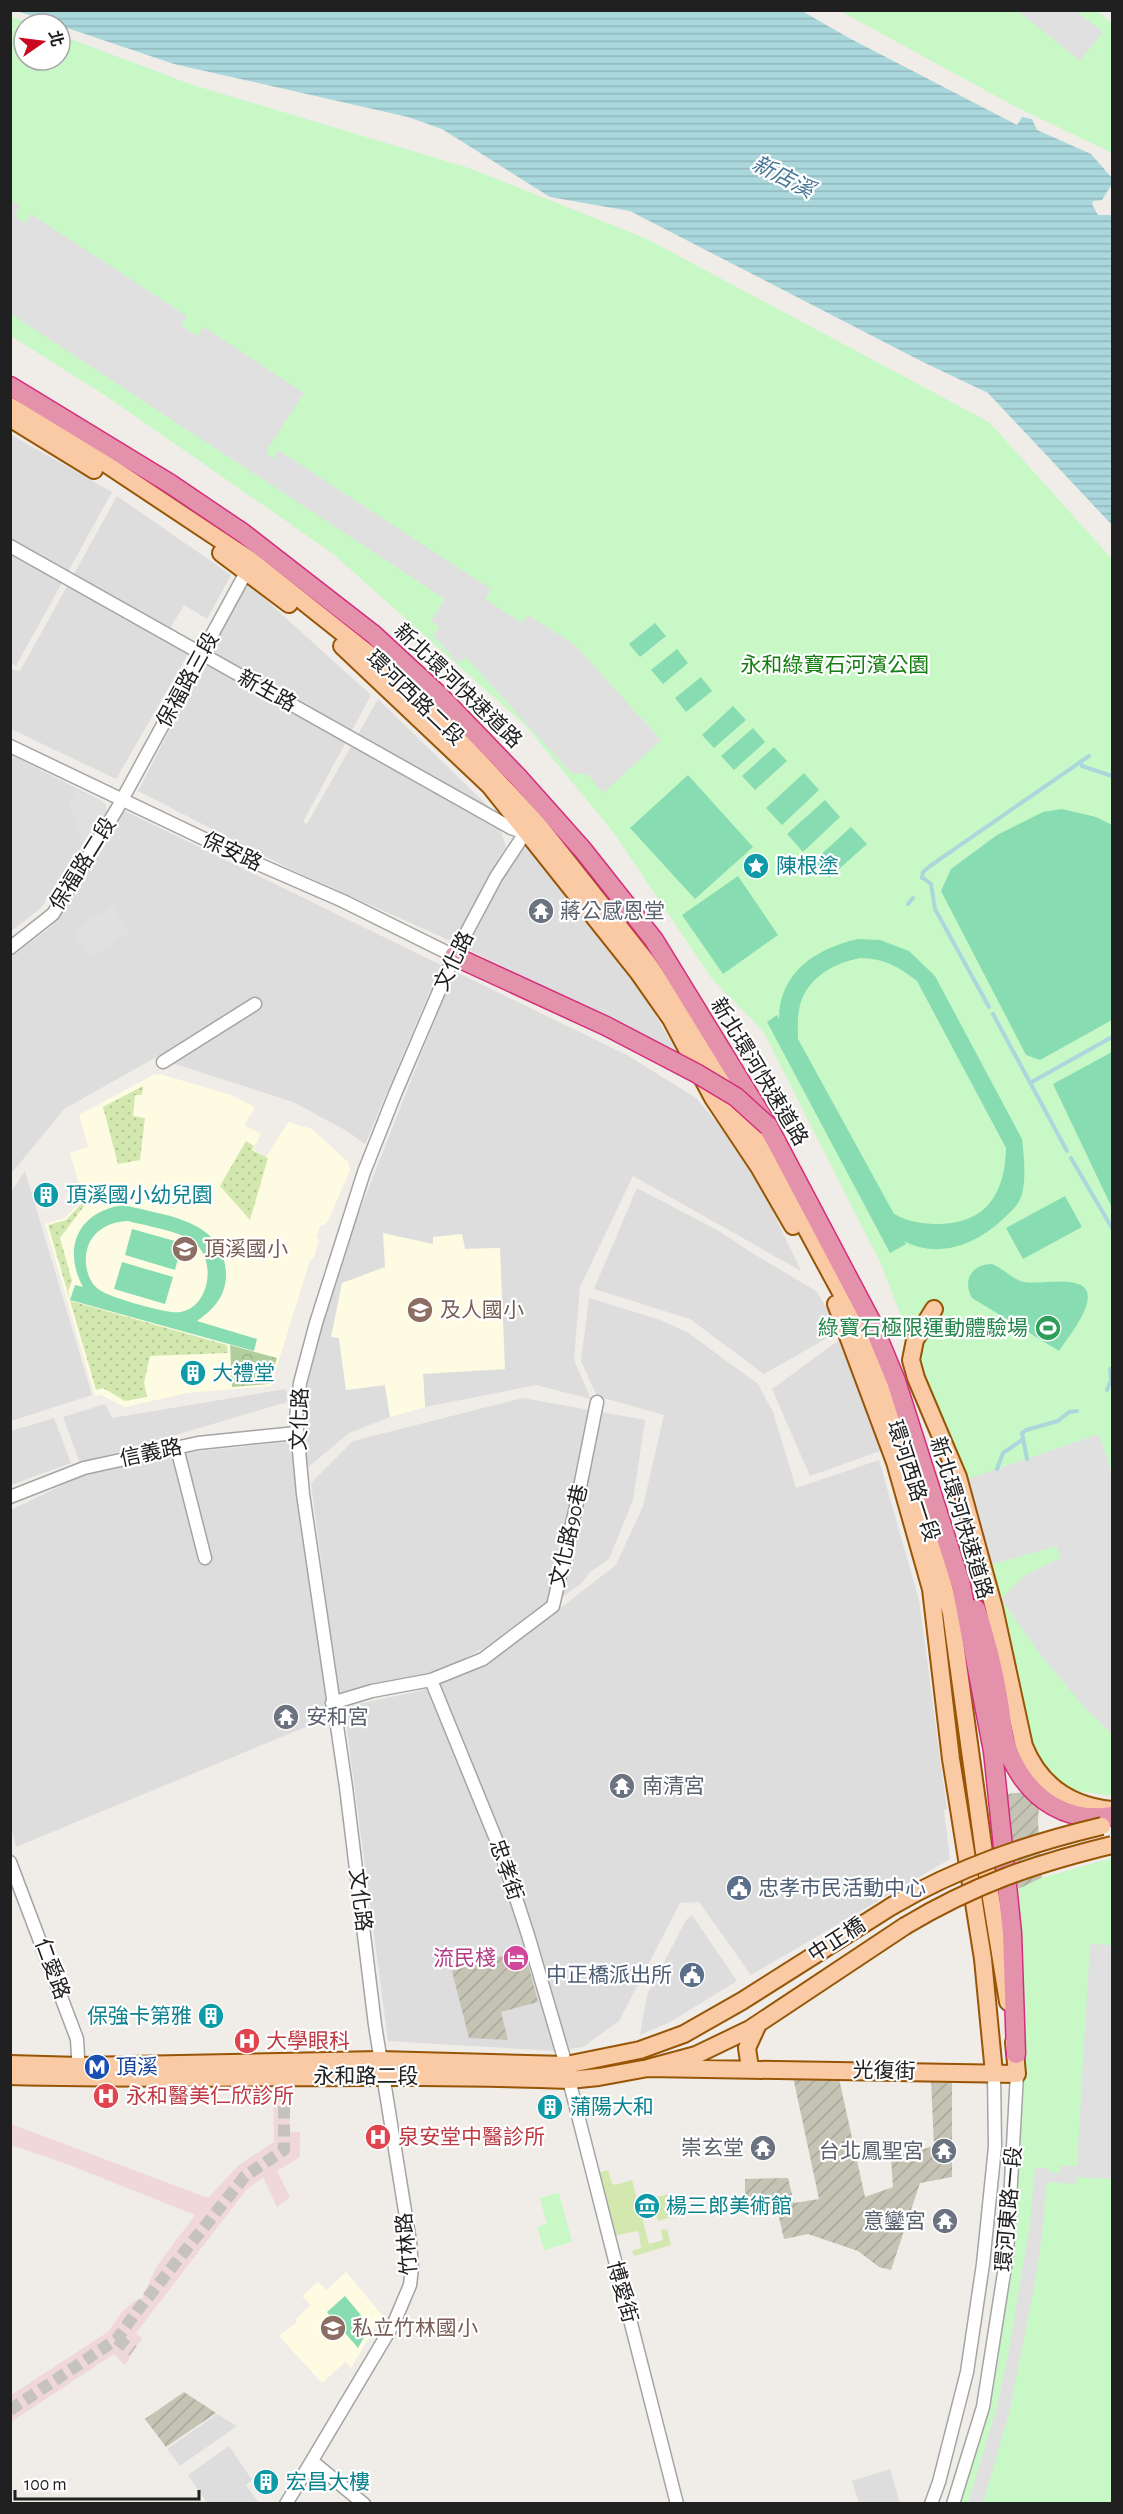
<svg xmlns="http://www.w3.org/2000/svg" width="1123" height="2514" font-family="'Alegreya Sans','Noto Sans TC',sans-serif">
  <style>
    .residential { fill: #dedddd }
    .commercial { fill: #f0d7d9 }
    .education { fill: #fefbe3 }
    .construction { fill: url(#construction-furrows) }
    .grass { fill: url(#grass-dots) }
    .forest { fill: url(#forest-crowns) }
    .park { fill: #c9f8c7 }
    .garden { fill: #d2e8af }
    .pitch { fill: #88dcb1; fill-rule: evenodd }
    .parking { fill: #e0e0e0 }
    .water { fill: url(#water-rules) }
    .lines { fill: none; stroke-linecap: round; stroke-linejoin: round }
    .stream { stroke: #a9d7dc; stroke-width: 4 }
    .minor-tunnel { stroke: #c6c3bf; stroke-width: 12; stroke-dasharray: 12 6; stroke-linecap: butt }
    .minor-casing { stroke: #a4a4a4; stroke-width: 15 }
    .major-casing { stroke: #975505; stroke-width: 20 }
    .highway-casing { stroke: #d52d7c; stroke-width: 21 }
    .minor { stroke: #fff; stroke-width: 12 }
    .major { stroke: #f9caa4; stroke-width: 16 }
    .highway { stroke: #e492ac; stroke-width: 18 }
    .major-bridge-casing { stroke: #975505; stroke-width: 20; stroke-linecap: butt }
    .highway-bridge-casing { stroke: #d52d7c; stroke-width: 21; stroke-linecap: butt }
    .major-bridge { stroke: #f9caa4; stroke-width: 16 }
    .highway-bridge { stroke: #e492ac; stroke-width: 18 }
    .labels { text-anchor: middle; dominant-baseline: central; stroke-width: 4.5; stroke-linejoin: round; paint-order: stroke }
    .park-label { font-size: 21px; fill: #147d10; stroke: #fff }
    .street-label { font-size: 21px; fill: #202020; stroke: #fff }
    .culture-label { font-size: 21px; fill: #0d838f; stroke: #fff; text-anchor: start }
    .worship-label { font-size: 21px; fill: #5b616d; stroke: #fff; text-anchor: start }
    .education-label { font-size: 21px; fill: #785e54; stroke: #fff; text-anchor: start }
    .leisure-label { font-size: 21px; fill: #27864d; stroke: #fff; text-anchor: end }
    .service-label { font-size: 21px; fill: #4e5e75; stroke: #fff; text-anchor: start }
    .hotel-label { font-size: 21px; fill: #b23c85; stroke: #fff; text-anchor: end }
    .health-label { font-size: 21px; fill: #be3a42; stroke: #fff; text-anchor: start }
    .transit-label { font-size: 21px; fill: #164399; stroke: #fff; text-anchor: start }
    .water-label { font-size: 22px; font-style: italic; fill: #467896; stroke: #fff }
  </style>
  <defs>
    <pattern id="construction-furrows" width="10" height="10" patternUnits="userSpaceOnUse" patternTransform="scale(1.5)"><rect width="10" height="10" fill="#c5c3b3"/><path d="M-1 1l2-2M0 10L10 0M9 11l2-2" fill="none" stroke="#a9a79a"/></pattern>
    <pattern id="grass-dots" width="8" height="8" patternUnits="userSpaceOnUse" patternTransform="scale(1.5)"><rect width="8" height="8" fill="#d2e8af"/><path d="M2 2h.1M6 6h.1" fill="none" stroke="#b4c796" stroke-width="1.8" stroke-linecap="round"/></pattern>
    <pattern id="forest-crowns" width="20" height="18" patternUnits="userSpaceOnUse" patternTransform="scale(1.5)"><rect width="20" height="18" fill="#b2ce9d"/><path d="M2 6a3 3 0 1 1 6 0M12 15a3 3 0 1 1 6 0" fill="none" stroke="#99b187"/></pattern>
    <pattern id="water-rules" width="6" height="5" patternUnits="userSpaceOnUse" patternTransform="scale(1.5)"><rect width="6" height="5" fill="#a9d7dc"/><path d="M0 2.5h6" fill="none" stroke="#91b8bc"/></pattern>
  </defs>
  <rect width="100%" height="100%" fill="#f0ece7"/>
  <path class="residential" d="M10,434L112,492L16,666L10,663Z
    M117,496L231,575L207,619L184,605L163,640L188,654L116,779L11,729L10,669L20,671Z
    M246,582L371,695L303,822L307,824L378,699L496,814L506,847L453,942L288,868L138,791Z
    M11,755L100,800L105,804L107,812L84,859L65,870L41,908L11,931Z
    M123,810L441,965L365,1144L347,1131L293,1102L175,1064L160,1055L64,1109L11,1174V957L52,926Z
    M522,842L634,979L677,1052L467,949Z
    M454,971L627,1055L696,1098L748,1159L801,1271L633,1176L580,1287L574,1360L591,1399L536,1385L425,1407L423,1374L500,1248L465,1249L461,1234L434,1245L385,1268L332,1337L339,1338L346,1390L385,1385L390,1417L349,1433L306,1469L305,1397L333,1279Z
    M25,1171L92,1395L11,1421V1192Z
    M637,1188L719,1231L749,1251L816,1291L841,1330L764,1374L690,1319L594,1289Z
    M589,1298L660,1320L687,1332L758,1384L773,1412L796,1488L879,1460L919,1600L947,1809L944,1810L950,1859L751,1975L699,1902L680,1903L619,2021L583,2047L555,2051L388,2041L344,1707L420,1691L494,1660L616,1565L643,1506L664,1415L597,1396L581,1361Z
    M842,1338L886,1449L810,1476L772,1389Z
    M286,1389L287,1402L80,1463L63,1417L105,1404L112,1418Z
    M523,1398L645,1420L633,1500L609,1559L590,1572L582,1583L511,1634L465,1658L433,1674L338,1694L311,1483L353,1441Z
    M54,1418L71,1463L11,1485V1431Z
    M295,1441L332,1718L320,1721L16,1847L11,1826V1510L91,1471L192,1452Z
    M692,1915L737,1981L670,2022L640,2035L647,1995L686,1920Z
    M217,2414L237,2426L180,2466L167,2449Z
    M229,2446L252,2480L246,2485L259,2503H207L188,2475Z
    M890,2469L900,2503H902H859L852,2481Z"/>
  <path class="commercial" d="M273,2088L289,2089L290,2132H300V2157L277,2171L290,2197L277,2207L263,2177L246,2190L136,2333L142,2338L125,2365L114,2354L11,2422V2395L108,2332L122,2312L133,2302L142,2298L157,2266L195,2215L64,2163L11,2145V2124L208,2198L239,2165L274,2142Z"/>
  <path class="education" d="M160,1074L231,1095L255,1107L244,1125L261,1134L253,1149L266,1157L288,1122L312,1129L348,1162L350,1170L327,1223L320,1226L317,1236L319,1240L314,1257L310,1260L271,1386L187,1393L125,1407L101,1395L95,1396L45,1224L65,1218L83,1199L70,1153L88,1147L79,1115L153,1075Z
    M383,1233L433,1244V1237L462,1234L465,1249L500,1248L505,1369L423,1374L425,1407L390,1417L385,1385L346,1390L339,1338L331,1337L342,1283L385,1267Z
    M346,2272L382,2315L351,2368L344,2360L345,2362L322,2383L279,2336L297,2322L296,2319L311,2305L302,2296L318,2282L327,2290Z"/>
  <path class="construction" d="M1040,1790L1038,1822L1046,1935L1026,1951L1007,1794Z
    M524,1949L538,2002L501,2012L508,2040L469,2038L452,1971Z
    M792,2072L838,2074L865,2197L893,2187L891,2158L934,2146L931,2079L952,2082V2177L920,2183L891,2270L879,2267L858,2251L808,2234L784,2239L778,2213L745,2214V2179L788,2178L794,2203L819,2199Z
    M184,2392L216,2413L166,2447L145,2419Z"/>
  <path class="grass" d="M143,1086L142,1095H135L133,1116L145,1118L140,1160L118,1164L103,1107Z
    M246,1141L254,1146L252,1150L268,1158L250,1220L220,1186Z
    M84,1201V1206L60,1238L72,1281L68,1292L71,1301L227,1345L228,1353L150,1356L144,1383L147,1397L125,1401L103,1388L96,1390L48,1225L66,1220Z"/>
  <path class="forest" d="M230,1345L277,1358L269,1384L232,1387Z"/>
  <path class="park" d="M840,11H1097L1112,23V153L1016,107Z
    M10,16L32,24H24V60H60V35L193,85L469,168L647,239L989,422L1112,559V1796L1030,1784L944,1428L881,1264L763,1031L712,979L614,833L524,724L332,553L106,396L11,336Z
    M1112,1858V2503L948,2504L980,2415L1014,2216L1016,1890L1041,1878Z
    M559,2193L572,2242L544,2250L537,2227L547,2224L540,2198Z"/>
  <path class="garden" d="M608,2170L612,2183L615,2185L632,2180L649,2244L663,2240L661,2230L667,2229L671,2245L634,2256L632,2251L641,2248L639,2233L636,2231L614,2236L597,2173Z
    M669,2194L675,2216L658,2221L654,2208L656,2197Z"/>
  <path class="pitch" d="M655,623L666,636L640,657L629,644Z
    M677,649L688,663L663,684L651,670Z
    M701,677L712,691L686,712L675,698Z
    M733,706L746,720L714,748L702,735Z
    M753,728L765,742L734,770L721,756Z
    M774,747L787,761L755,790L742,776Z
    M804,773L819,790L782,825L766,808Z
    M688,775L753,847L695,899L630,828Z
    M825,800L840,817L803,852L787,834Z
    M1062,809L1096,817L1112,825V1020L1040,1060L1026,1055L941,891L951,869L997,835L1043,812Z
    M851,827L867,844L829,878L814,861Z
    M738,876L778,935L723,974L682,915Z
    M858,939L880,940L909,951L935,976L1022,1139C1024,1154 1027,1185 1020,1199C1017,1207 1008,1214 1002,1220C975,1245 938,1259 904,1241L906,1244L890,1253L767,1022L777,1015L779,1019C779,972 817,948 858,939ZM861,958C883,958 899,967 917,981L1006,1148C1005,1193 987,1223 939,1224C923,1224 909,1222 894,1214L798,1039C798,1030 797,1020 799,1010C804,980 832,963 861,958Z
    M1112,1052V1208L1053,1084Z
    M1065,1196L1082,1227L1023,1259L1006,1228Z
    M124,1205C165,1216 223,1219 226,1272C227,1295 214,1309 197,1321L257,1339L254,1351L70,1300L75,1285L83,1287C62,1248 78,1211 124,1205ZM128,1221C146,1226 180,1231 194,1242C220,1263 207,1317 171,1312C157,1310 106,1297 97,1288C90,1282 87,1273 86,1264C84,1237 103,1222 128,1221Z
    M132,1229L182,1243L175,1270L125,1255Z
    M122,1262L173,1277L165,1304L114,1289Z
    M992,1264C1003,1268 1013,1280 1024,1282C1041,1284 1059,1279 1075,1283C1108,1290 1068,1337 1059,1351L972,1298C962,1280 972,1264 992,1264Z
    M345,2296L370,2326L358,2348L327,2312Z"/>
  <path class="parking" d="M1018,11H1076L1103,32L1080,61Z
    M11,200L20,206L14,216L25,223L31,214L187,316L181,326L197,336L204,327L304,393L267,450L268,456L273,459L278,450L491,589L485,599L522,623L528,615L574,644L661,740L603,793L587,774H572L466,657L458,663L433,635L440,627L431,621L445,599L11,314Z
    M76,790L100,800L105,804L107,812L88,852L69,806Z
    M112,905L129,932L90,958L73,932Z
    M1099,1434L1112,1473V1734L1085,1708L1040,1654L1001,1599L1024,1576L1060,1558L1057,1546L989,1565L965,1480Z
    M1090,1944L1112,1945V2179L1077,2177L1076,2184L1050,2182L1046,2186L1043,2226L1035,2283L1010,2410L983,2503H968L997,2406L1009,2350L1030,2224L1035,2168H1047L1051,2173H1059L1060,2166H1077Z"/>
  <path class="water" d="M17,11H802L849,38L1017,125L1022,117L1032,119L1037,130L1091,154L1112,178V184L1102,200L1093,201L1092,204L1098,215H1112V525L988,393L921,361L630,211L550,197L442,129L408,117L174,64Z"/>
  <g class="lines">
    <path class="stream" d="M1081,762L1082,766L1112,776
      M922,877L931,884L935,909L989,1007
      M922,878L923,872L930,866L1089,756
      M908,904L913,898
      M993,1014L1067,1151
      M1030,1083L1112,1037
      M1071,1158L1112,1228
      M1107,1390L1111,1380L1110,1369
      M1027,1459L1022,1433L1026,1430L1058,1421L1069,1412L1077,1411
      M997,1469L1003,1453L1022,1440"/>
    <path class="minor-tunnel" d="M117,2339L133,2351
      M10,2410L117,2339L137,2311L245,2176L284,2150V2076"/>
    <g class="minor-casing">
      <path id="minor" d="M10,546L511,828L525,833
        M10,746L240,856L343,901L454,956
        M10,948L53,914L117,809L250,565
        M163,1062L255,1004
        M177,1448L205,1558
        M10,1497L84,1468L198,1443L296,1433
        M431,1680L500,1849L528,1935L566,2065
        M332,1703L372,1691L431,1680L483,1659L553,1606L576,1507L597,1402
        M10,1862L77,2039L79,2074
        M569,2080L677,2504
        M312,2461L364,2504
        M286,2504L394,2323L410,2285L412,2268L410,2242L375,2025L346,1787L303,1494L296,1418L300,1383L316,1323L364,1172L395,1094L454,956L496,877L525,833L531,828
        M931,2504L939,2482L967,2372L983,2264L995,2147L994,2073
        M953,2504L983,2407L1007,2254L1017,2074"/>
    </g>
    <g class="major-casing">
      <path id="major" d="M10,406L67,438L252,561L389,670L451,731L537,823L647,962L689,1024L787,1193L858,1324L912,1469L951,1613L987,1874L1008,2002
        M16,422L94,470
        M221,553L289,604
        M342,646L490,786L638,972L671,1019L713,1098L759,1167L793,1226
        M836,1304L895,1462L931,1589L951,1759L983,1959L994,2073
        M934,1309L915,1340L911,1360L916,1378L958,1477L994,1608L1024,1746C1040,1786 1070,1806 1112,1810
        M10,2064L80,2066L380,2060L566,2065L640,2050L684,2034L742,2001L892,1906
        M648,2068L1017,2074L1014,2042
        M750,2068L747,2048L758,2024
        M10,2076C197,2081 383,2073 569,2080L599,2077L648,2068L696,2055L750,2029L905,1926"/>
    </g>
    <g class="highway-casing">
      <path id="highway" d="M10,386L169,483L243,533L373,634L438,694L518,777L583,850L654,940L768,1126L872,1323L896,1381L961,1585L993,1751L1012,1933L1016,2054
        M976,1609C986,1639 994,1671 999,1702C1002,1721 1003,1743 1012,1760C1032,1801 1068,1823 1112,1816"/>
    </g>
    <use href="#minor" class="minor"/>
    <use href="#major" class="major"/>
    <use href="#highway" class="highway"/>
    <g class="major-bridge-casing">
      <path id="major-bridge" d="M892,1906C959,1867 1027,1844 1102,1826
        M905,1926C975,1884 1034,1864 1112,1845"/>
    </g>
    <g class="highway-bridge-casing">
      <path id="highway-bridge" d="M454,956L606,1026L696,1073L736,1097L768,1126"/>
    </g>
    <use href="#major-bridge" class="major-bridge"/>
    <use href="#highway-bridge" class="highway-bridge"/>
  </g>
  <defs>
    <g id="sight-disc" transform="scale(1.35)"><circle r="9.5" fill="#0f9aa8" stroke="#fff"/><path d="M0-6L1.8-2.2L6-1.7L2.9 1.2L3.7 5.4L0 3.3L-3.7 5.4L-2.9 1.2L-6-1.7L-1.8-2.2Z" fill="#fff"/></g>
    <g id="temple-disc" transform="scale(1.35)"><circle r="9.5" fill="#6b7280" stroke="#fff"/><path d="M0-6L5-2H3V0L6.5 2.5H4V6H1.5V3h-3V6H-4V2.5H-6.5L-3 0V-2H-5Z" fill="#fff"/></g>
    <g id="building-disc" transform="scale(1.35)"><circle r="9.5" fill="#0f9aa8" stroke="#fff"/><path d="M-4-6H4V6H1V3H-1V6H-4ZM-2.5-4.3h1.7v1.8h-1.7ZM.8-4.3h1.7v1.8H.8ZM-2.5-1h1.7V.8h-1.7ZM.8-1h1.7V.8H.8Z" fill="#fff"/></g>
    <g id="school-disc" transform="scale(1.35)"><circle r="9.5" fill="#8d6e63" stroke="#fff"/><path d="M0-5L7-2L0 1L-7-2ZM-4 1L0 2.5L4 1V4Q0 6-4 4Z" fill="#fff"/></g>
    <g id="stadium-disc" transform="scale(1.35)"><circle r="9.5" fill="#2e9e5b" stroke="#fff"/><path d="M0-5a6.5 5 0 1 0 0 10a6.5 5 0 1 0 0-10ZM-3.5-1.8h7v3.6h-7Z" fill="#fff"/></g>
    <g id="civic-disc" transform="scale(1.35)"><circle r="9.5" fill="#5c6f8a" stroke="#fff"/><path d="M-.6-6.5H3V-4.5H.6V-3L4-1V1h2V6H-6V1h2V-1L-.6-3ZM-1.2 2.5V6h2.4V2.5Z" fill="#fff"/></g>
    <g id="hotel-disc" transform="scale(1.35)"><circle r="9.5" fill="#d1479c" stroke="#fff"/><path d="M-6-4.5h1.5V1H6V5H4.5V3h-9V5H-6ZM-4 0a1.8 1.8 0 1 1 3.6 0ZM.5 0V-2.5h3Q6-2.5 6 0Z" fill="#fff"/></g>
    <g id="hospital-disc" transform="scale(1.35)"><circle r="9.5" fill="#e0444e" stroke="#fff"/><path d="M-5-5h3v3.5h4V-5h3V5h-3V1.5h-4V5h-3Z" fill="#fff"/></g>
    <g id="metro-disc" transform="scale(1.35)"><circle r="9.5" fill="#1a4fb4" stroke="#fff"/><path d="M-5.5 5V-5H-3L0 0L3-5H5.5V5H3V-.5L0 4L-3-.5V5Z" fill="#fff"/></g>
    <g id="museum-disc" transform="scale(1.35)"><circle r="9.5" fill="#0f9aa8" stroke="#fff"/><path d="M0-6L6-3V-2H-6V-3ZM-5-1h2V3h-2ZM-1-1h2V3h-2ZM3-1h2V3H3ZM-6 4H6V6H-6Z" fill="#fff"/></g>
  </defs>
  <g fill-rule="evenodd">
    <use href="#sight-disc" x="756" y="866"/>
    <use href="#temple-disc" x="541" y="911"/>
    <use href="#building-disc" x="46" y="1195"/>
    <use href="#school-disc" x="185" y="1249"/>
    <use href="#school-disc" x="420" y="1310"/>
    <use href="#stadium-disc" x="1048" y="1328"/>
    <use href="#building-disc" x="193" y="1373"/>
    <use href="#temple-disc" x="286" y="1717"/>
    <use href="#temple-disc" x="622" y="1786"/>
    <use href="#civic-disc" x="739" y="1888"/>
    <use href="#hotel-disc" x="516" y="1958"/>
    <use href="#civic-disc" x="692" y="1975"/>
    <use href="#building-disc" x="211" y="2016"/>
    <use href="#hospital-disc" x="247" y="2041"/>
    <use href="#metro-disc" x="97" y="2067"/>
    <use href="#hospital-disc" x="106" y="2096"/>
    <use href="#building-disc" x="550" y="2107"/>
    <use href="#hospital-disc" x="378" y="2137"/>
    <use href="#temple-disc" x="763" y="2148"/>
    <use href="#temple-disc" x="944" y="2151"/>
    <use href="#museum-disc" x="647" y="2206"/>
    <use href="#temple-disc" x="945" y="2221"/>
    <use href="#school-disc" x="333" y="2328"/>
    <use href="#building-disc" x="266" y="2482"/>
  </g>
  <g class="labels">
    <g class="park-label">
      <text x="835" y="665">永和綠寶石河濱公園</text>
    </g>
    <g class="street-label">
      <text transform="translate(188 680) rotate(-61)">保福路三段</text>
      <text transform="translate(458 686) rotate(44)">新北環河快速道路</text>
      <text transform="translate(267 691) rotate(29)">新生路</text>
      <text transform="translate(415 698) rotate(44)">環河西路二段</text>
      <text transform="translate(232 852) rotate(25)">保安路</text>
      <text transform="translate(83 864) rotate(-58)">保福路二段</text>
      <text transform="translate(454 961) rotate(-64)">文化路</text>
      <text transform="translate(759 1072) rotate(59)">新北環河快速道路</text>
      <text transform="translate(300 1419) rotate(-88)">文化路</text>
      <text transform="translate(151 1453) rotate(-12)">信義路</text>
      <text transform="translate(913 1481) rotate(72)">環河西路一段</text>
      <text transform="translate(961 1518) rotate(73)">新北環河快速道路</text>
      <text transform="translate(569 1536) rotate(-77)">文化路90巷</text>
      <text transform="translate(506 1870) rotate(71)">忠孝街</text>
      <text transform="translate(360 1900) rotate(83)">文化路</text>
      <text transform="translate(837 1940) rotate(-33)">中正橋</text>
      <text transform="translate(52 1969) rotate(70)">仁愛路</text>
      <text transform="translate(884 2071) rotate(1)">光復街</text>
      <text x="366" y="2076">永和路二段</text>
      <text transform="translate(1009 2209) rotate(-85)">環河東路一段</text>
      <text transform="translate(407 2244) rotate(-95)">竹林路</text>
      <text transform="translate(622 2292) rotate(75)">博愛街</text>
    </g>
    <g class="culture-label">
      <text x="776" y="866">陳根塗</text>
      <text x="66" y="1195">頂溪國小幼兒園</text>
      <text x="212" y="1373">大禮堂</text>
      <text x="192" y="2016" text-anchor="end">保強卡第雅</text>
      <text x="570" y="2107">蒲陽大和</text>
      <text x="666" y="2206">楊三郎美術館</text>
      <text x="286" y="2482">宏昌大樓</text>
    </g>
    <g class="worship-label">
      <text x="560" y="911">蔣公感恩堂</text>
      <text x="306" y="1717">安和宮</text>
      <text x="642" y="1786">南清宮</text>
      <text x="744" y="2148" text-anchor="end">崇玄堂</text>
      <text x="924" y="2151" text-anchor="end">台北鳳聖宮</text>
      <text x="926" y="2221" text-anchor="end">意鑾宮</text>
    </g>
    <g class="education-label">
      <text x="204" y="1249">頂溪國小</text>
      <text x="440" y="1310">及人國小</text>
      <text x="352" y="2328">私立竹林國小</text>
    </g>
    <g class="leisure-label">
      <text x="1028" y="1328">綠寶石極限運動體驗場</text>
    </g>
    <g class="service-label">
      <text x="758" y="1888">忠孝市民活動中心</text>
      <text x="672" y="1975" text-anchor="end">中正橋派出所</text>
    </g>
    <g class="hotel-label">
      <text x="496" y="1958">流民棧</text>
    </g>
    <g class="health-label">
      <text x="266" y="2041">大學眼科</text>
      <text x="126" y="2096">永和醫美仁欣診所</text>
      <text x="398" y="2137">泉安堂中醫診所</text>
    </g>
    <g class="transit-label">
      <text x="116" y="2067">頂溪</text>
    </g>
    <g class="water-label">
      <text transform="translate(783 177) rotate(27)">新店溪</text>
    </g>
  </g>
  <rect width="1123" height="2514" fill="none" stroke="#202020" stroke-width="24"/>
  <g transform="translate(42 42) rotate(76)"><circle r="28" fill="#ffffff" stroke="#a6a6a6" stroke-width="1.5"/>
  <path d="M0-4.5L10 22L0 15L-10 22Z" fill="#ca071f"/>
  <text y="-9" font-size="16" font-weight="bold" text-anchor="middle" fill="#202020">北</text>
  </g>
  <path d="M15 2490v9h184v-9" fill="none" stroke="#202020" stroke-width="3"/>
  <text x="24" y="2490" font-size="18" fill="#202020" stroke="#ffffff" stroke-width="4.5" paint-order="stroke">100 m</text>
</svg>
